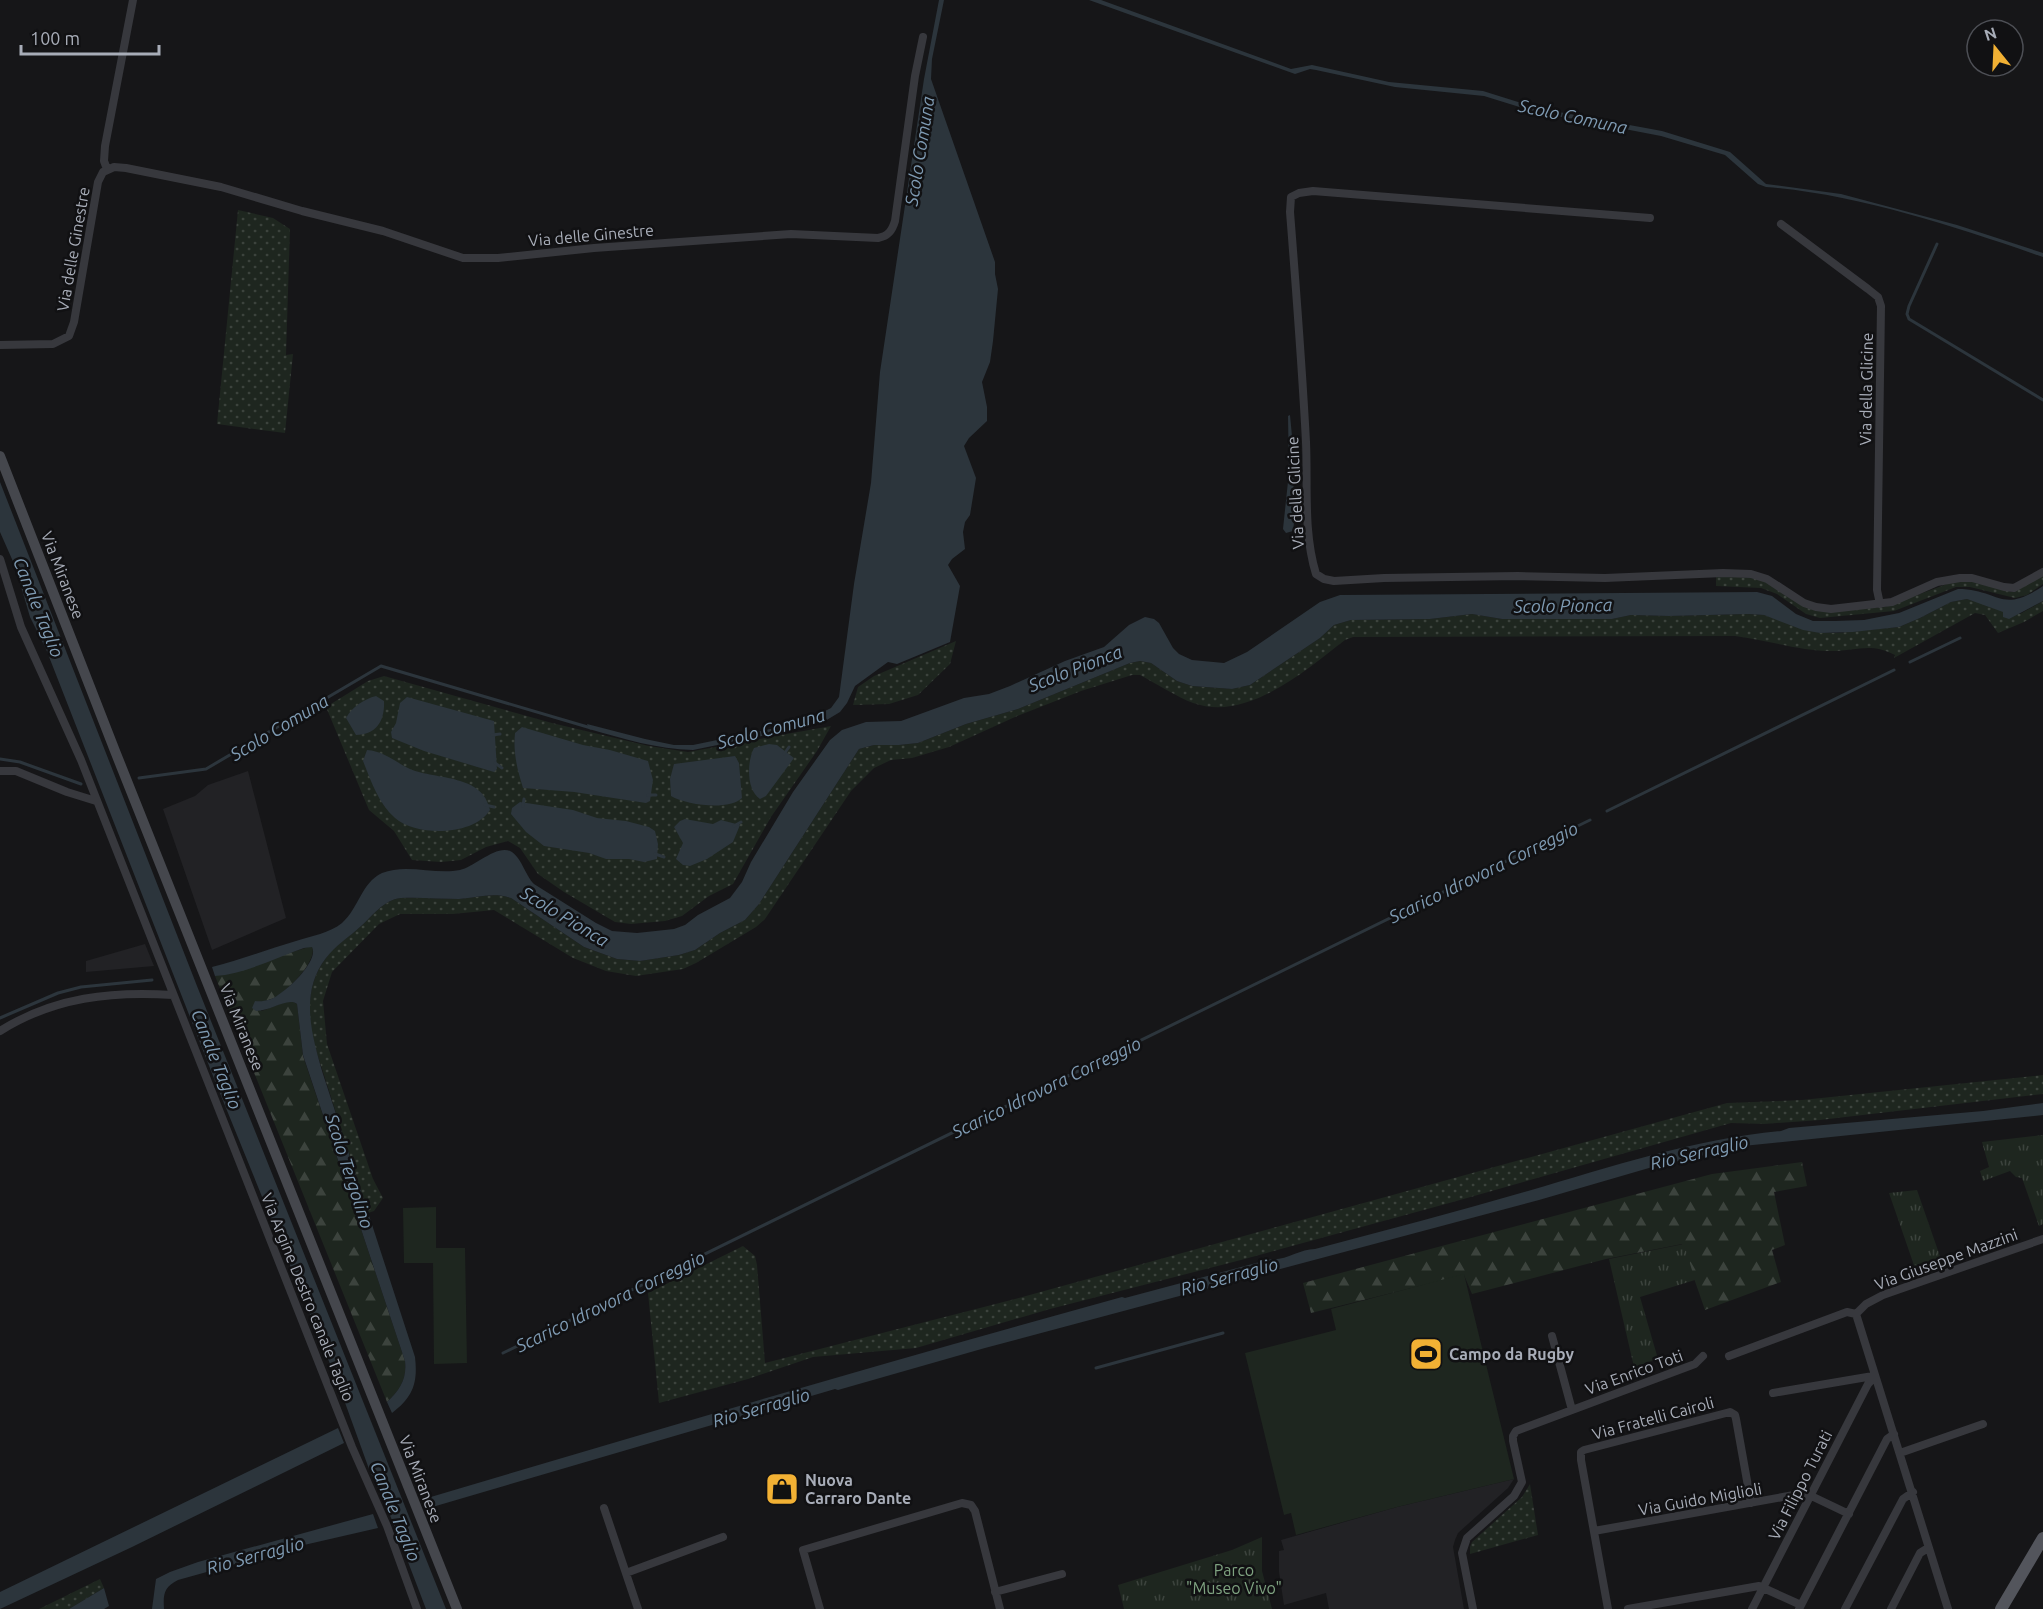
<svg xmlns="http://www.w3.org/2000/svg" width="2043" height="1609" font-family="Ubuntu,sans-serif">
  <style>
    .built { fill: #222225 }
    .grass { fill: url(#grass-dots) }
    .forest { fill: url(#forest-firs) }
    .park { fill: url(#park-tufts) }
    .pitch { fill: #1e261f }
    .water { fill: #2c353c }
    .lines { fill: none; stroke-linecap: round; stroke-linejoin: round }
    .stream { stroke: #2c353c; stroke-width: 3 }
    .minor { stroke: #37383d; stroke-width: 8 }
    .secondary { stroke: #45474d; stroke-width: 10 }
    .primary { stroke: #53555c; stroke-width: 12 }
    .labels { text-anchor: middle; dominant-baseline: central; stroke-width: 5; stroke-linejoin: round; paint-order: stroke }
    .street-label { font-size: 16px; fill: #a8adb8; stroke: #111113 }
    .poi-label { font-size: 16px; font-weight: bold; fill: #a8adb8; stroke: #111113; text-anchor: start }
    .park-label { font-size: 16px; fill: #7fa381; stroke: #111113 }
    .water-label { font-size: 18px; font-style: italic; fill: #7f9bb3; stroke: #111113 }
  </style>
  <defs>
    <pattern id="grass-dots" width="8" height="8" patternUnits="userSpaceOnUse" patternTransform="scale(1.5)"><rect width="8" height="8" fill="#1e261f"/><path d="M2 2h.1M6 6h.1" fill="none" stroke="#3c433d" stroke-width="1.8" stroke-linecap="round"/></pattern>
    <pattern id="forest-firs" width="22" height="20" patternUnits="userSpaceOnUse" patternTransform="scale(1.5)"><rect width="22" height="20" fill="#1e261f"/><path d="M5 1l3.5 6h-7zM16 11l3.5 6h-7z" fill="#3c433d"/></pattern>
    <pattern id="park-tufts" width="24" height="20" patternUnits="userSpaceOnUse" patternTransform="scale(1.5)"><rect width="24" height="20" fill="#1e261f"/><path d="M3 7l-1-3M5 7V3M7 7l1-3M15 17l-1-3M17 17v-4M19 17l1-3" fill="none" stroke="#3c433d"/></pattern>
  </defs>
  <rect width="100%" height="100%" fill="#161618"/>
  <path class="built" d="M248,771L286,918L212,950L163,809L195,796L208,785Z
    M145,944L154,966L86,972V961Z
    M1514,1479L1508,1488L1458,1533L1455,1540L1453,1547L1464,1609H1329L1326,1593L1284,1605L1279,1572V1551L1284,1550L1281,1540L1397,1507Z"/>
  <path class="grass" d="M238,210L273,218L290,229L286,355L293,354L285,433L217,424Z
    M1716,575L1762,579L1830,611L1885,607L1955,581H1973L2012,592L2023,587L2043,575V584L2027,595L2015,598L1970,587H1956L1894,611L1820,618L1806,614L1777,594L1761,588L1716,586Z
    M1967,599L2020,614L2043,601V611L2024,622L1998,633L1985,615L1975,613L1894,658L1895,655C1871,642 1856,651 1832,651C1799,651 1767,640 1735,636L1353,637L1345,640C1305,671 1247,722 1193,703C1177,697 1155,683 1140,675H1132L1081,691L1015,717L949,747L912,758L891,760L874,768L851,791L765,919L756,927L696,963L683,969L636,976L606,971L573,958L494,910L453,914H400L379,924L332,972L323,1001L327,1044L373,1179L383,1198L374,1211L368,1213L315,1047C307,1017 306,984 326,958C335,945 349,937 360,927C373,916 383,900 401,898C420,897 439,899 459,899C478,898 492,892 511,898L584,947L617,959L640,961L679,955L695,950L720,933L745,920L759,904L859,749L874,745H899L918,743L966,724L1018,709L1130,663L1140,661L1151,663L1177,681L1192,686L1232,689L1250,685L1320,638L1334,625L1351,620L1430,619L1472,614L1502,619H1612L1631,615L1669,616L1748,614L1764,615L1820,633H1838L1899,627L1920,618L1951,602Z
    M956,641L950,664L918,695L889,704L853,705L858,687L874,676Z
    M384,676L552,723L649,746L688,752L831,726L817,751L771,817L733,884L709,896L682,916L665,921L631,924L615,922L564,892L538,874L520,848L508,841L486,847L461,860L441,862L412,860L394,831L369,810L326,707L368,681Z
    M2043,1075V1094L1820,1120L1764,1124L1731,1123L1453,1202L1241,1260L1050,1309L916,1348L813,1357L748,1379L659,1403L648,1293L743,1246L755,1256L757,1265L765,1363L1015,1299L1727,1103L1802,1100Z
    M1530,1484L1538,1535L1470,1554V1547L1472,1542L1522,1497Z
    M100,1579L104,1588L69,1609H39Z"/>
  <path class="forest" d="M312,946C318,960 290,988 279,995C274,999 267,1000 261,1002V1011C273,1009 287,997 297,1004L303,1056L405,1361C407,1379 400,1390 387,1402L215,976Z
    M1802,1162L1807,1186L1774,1192L1785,1245L1772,1250L1781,1282L1705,1310L1682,1244L1606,1259L1472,1294L1464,1275L1311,1313L1303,1283L1712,1174Z"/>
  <path class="park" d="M2043,1135V1224L2039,1226L2022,1178L2016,1177L2010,1171L1983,1181L1980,1171L1989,1167L1982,1142Z
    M1917,1190L1943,1265L1917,1274L1889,1193Z
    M1684,1244L1695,1280L1640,1297L1658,1359L1634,1367L1609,1259Z
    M1262,1537V1571L1272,1609H1124L1118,1585L1232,1550Z"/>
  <path class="pitch" d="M436,1207V1248H465L467,1363L434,1364L433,1263H404L403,1208Z
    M1464,1274L1514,1479L1397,1507L1296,1535L1291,1513L1284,1515L1245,1353L1336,1330L1331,1309Z"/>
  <path class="water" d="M939,0H944L932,59L931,79L995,262V274L998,289L993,341L990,362L982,382L987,407V421L969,438L964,446L976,478L970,515L965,522L963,532L965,549L952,559L948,565L960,586L950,642L897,664L888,662L855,686L847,703L840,712L825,721L810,726L693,750C657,749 624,739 589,729L587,724L645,739L674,745H693L775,728L817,715L831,708L839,697L854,584L871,483L880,372L924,79Z
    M1089,0H1101L1291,69L1312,65L1389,82L1483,91L1537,108L1662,131L1730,152L1766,184L1841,194L1957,225L2043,253V257C1956,227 1857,194 1766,187L1758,184L1725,155L1661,136L1536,112L1484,96L1395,87L1316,70L1310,69L1295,74Z
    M1290,415L1293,447L1294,523L1293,531L1286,533L1283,529L1289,472L1288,416Z
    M0,482L197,986L446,1609H426L392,1520L369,1469L339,1386L215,1081L46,649L30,617L15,566L0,532Z
    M2043,586V601L2009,619L2003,617V612L1967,599L1951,602L1920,618L1899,627L1853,632L1820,633L1803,630L1764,615L1748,614L1669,616L1631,615L1612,619H1502L1472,614L1430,619L1351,620L1334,625L1320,638L1250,685L1232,689L1192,686L1177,681L1151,663L1140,661L1130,663L1018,709L966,724L918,743L899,745H874L859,749L759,904L745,920L720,933L695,950L679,955L640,961L617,959L584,947L511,898C492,892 478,898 459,899C439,899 420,897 401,898C383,900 373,916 360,927C349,937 335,946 326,958C299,993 312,1036 323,1074L415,1357C418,1383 413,1397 392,1413L387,1402C400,1390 407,1379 405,1361L303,1055L297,1004C288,997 271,1011 256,1011L252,1008L255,1001C263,1002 272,1000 278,995C290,988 319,960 312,947L304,948C275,958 245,974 215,976L212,967C241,960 268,949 296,941C311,936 330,933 342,923C359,908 361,883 382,873C406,863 435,875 460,870C474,867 496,845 510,851C521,856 525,875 534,884L596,923L612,931L637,933L674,929L685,925L698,915L730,898L742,882L751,862L793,792L830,740L842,730L866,722L901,721L964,698L989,694L1010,686L1065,661L1104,647L1129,625L1145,617L1154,619L1159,623L1173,648L1179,654L1192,660L1224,663L1247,652L1320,602L1340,595L1757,592L1772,596L1796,614L1813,621H1835L1864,620L1899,613L1958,589C1999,589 2000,615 2043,586Z
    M376,696L384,701C385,720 377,735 356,735L346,718C352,707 364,699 376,696Z
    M407,697L494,721L497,769L494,772L424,751L392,738L391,732L396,723L400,703Z
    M522,727L583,745L610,750L648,761L653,780L650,801L646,803L574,792L523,788C517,769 513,752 515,733Z
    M769,744L777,745L794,758L766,796L760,799C746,790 747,761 754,748Z
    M367,750C384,751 395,762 410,769C437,780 483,774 490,810C474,836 417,837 395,818C378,803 371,781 363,761Z
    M735,756L739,763L742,798C729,811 686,805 671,796L670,779L674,764Z
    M520,802L573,810L597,818L626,821L649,827L655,831L658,844L657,859L644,862L629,859H606L589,853L544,846L526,832L511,814L512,808Z
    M685,819L713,824L721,820L740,825L733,842L707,859L690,866L683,865L676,859L683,843L674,827L680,821Z
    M2043,1103V1115L1743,1146L1649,1168L1539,1200L985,1348L838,1390L835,1389L429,1508L424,1499C656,1430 889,1361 1122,1297L1125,1298L1271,1259C1285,1261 1300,1249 1315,1249C1386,1230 1457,1212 1528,1191C1611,1167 1694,1139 1781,1131L1789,1128L1983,1111Z
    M338,1428L344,1443L132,1547L0,1609V1592Z
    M373,1514L378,1528L304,1545L178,1580C164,1587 163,1594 164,1609H152L156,1579L170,1572L198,1562Z
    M104,1588L109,1606L104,1609H69Z"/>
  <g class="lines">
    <path class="stream" d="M1937,244L1909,306L1907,314L1909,319L2043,400
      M1910,662L1960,638
      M492,735L500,734
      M784,754L789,747
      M0,759L20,762L81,784
      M495,763L502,768
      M139,778L206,769L381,666L591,728
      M648,795H656
      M485,805L494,807
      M523,806L524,799
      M1607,811L1894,670
      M734,826L741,822
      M655,854L664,857
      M0,1018L58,993L81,987L152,980
      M503,1353L1590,820
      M1096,1368L1223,1333"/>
    <path class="minor" d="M107,169L104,161L105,146L133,0
      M1650,218L1313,191L1299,193L1291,197L1290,212C1296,288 1302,365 1306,442C1308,485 1303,532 1316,574L1324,579L1334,581L1384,578L1518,576L1605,578L1723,573L1751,574L1767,579L1804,603L1816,607L1831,609L1892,602L1937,582L1960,578H1972L2004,587L2014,588L2043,572
      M1781,224L1868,289L1878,297L1881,306L1877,590L1880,604
      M0,345L53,344L69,336L74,322L98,182L103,172L114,167L126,168L221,187L302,211L383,231L463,258H498L594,248L791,234L878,238C888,236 892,231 895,221L915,76L923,37
      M0,559L21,627L81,760L352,1447L387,1526L417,1609
      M0,771H16L67,792L96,801
      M0,1031C54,997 112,991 173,995
      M1552,1336L1572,1410
      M1729,1356L1847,1312L1856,1314
      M1773,1393L1873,1376
      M1900,1453L1983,1424
      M604,1508L638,1609
      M1594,1531L1805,1493L1849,1514
      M626,1573L723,1537
      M995,1592L1062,1574
      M820,1609L803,1550L962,1503L971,1505L975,1511L1000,1609
      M1473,1609L1462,1553L1467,1538L1514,1496L1522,1482L1513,1441V1436L1516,1431L1695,1364L1703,1356
      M1608,1609L1581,1460V1452L1584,1450L1730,1412L1735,1415L1736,1419L1751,1503
      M1628,1609L1759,1586L1801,1605
      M1752,1609L1868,1384L1875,1376
      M1799,1609L1887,1439L1894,1434
      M1845,1609L1903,1499L1913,1492
      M1891,1609L1920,1553L1928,1548
      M1948,1609L1856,1314L1866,1304L1883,1295L2043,1239"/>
    <path class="secondary" d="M0,456L115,751L457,1609"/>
    <path class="primary" d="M2001,1609L2043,1538"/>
  </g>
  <defs>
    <g id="stadium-square" transform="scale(1.725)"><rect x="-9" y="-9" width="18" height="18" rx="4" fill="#f2b134" stroke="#111113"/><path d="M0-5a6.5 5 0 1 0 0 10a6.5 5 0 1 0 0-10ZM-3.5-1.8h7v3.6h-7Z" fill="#111"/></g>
    <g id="shop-square" transform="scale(1.725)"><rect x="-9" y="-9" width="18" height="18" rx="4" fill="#f2b134" stroke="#111113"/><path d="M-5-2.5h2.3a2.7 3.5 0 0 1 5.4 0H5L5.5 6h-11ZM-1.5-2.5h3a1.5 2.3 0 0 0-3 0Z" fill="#111"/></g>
  </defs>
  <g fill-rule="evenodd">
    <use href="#stadium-square" x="1426" y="1354"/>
    <use href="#shop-square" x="782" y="1489"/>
  </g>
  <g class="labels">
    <g class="street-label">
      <text transform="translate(591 235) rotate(-5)">Via delle Ginestre</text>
      <text transform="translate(73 249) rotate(-80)">Via delle Ginestre</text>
      <text transform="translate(1866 389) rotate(-89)">Via della Glicine</text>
      <text transform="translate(1295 493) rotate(-93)">Via della Glicine</text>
      <text transform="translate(63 575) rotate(69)">Via Miranese</text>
      <text transform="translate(242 1027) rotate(68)">Via Miranese</text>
      <text transform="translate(1946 1259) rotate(-20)">Via Giuseppe Mazzini</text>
      <text transform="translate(308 1297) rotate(68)">Via Argine Destro canale Taglio</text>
      <text transform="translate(1634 1372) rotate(-20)">Via Enrico Toti</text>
      <text transform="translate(1653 1418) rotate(-15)">Via Fratelli Cairoli</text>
      <text transform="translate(421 1479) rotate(69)">Via Miranese</text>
      <text transform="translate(1800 1485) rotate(-63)">Via Filippo Turati</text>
      <text transform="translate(1700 1499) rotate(-10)">Via Guido Miglioli</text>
    </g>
    <g class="poi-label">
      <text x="1449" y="1354">Campo da Rugby</text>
      <text x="805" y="1480">Nuova<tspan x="805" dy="18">Carraro Dante</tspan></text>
    </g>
    <g class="park-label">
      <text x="1234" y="1570">Parco<tspan x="1234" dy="18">"Museo Vivo"</tspan></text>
    </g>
    <g class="water-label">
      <text transform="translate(1573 116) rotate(12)">Scolo Comuna</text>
      <text transform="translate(919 151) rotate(-81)">Scolo Comuna</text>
      <text transform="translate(1563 605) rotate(-1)">Scolo Pionca</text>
      <text transform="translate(39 607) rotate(68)">Canale Taglio</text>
      <text transform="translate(1075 668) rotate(-21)">Scolo Pionca</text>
      <text transform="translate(279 727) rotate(-31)">Scolo Comuna</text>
      <text transform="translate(771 728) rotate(-15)">Scolo Comuna</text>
      <text transform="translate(1483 872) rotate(-26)">Scarico Idrovora Correggio</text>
      <text transform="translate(565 916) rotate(31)">Scolo Pionca</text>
      <text transform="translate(217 1059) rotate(68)">Canale Taglio</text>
      <text transform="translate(1046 1087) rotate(-26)">Scarico Idrovora Correggio</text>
      <text transform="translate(1699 1152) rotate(-13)">Rio Serraglio</text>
      <text transform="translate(350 1171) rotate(72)">Scolo Tergolino</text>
      <text transform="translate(1229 1276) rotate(-15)">Rio Serraglio</text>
      <text transform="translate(610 1301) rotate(-26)">Scarico Idrovora Correggio</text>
      <text transform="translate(761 1407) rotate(-16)">Rio Serraglio</text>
      <text transform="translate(396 1511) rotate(68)">Canale Taglio</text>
      <text transform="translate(255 1555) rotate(-15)">Rio Serraglio</text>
    </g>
  </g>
  <g transform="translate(1995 48) rotate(342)"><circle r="28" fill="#111113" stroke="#4d4f55" stroke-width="1.5"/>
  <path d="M0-4.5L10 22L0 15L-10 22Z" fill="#f2b134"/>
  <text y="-9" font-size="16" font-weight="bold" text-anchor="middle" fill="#a8adb8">N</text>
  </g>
  <path d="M21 45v9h138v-9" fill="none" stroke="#a8adb8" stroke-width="3"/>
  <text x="30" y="45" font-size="18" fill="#a8adb8" stroke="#111113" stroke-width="4.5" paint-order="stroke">100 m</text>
</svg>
